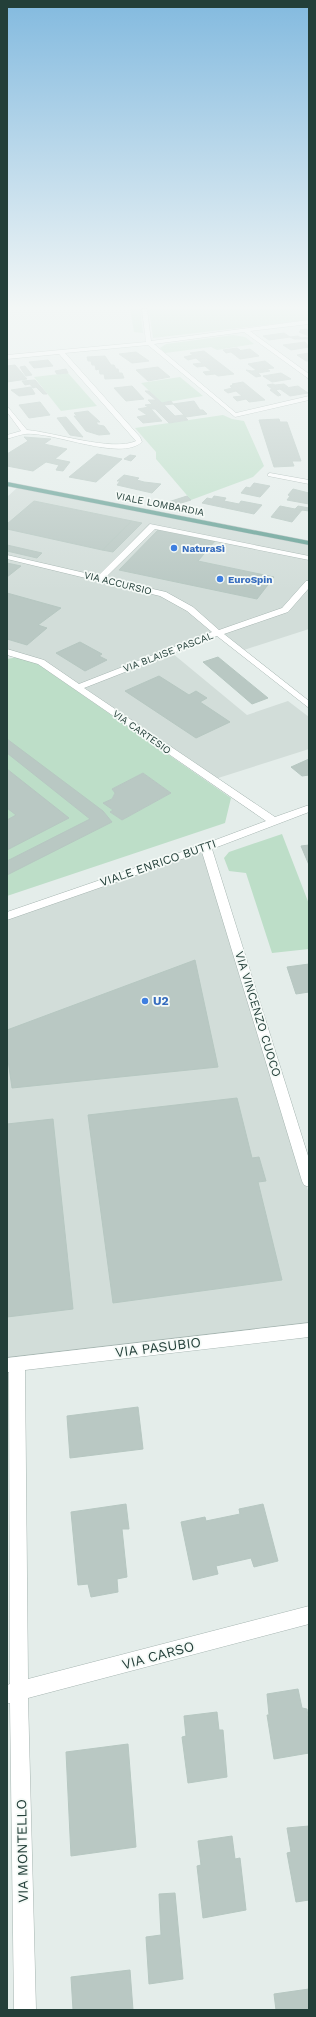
<svg xmlns="http://www.w3.org/2000/svg" width="316" height="2017" font-family="'Work Sans',sans-serif">
  <style>
    .built { fill: #d2ddd9 }
    .green { fill: #bddec8; fill-rule: evenodd }
    .building { fill: #b9c8c3; stroke: #b6c7c1 }
    .lines { fill: none; stroke-linecap: round; stroke-linejoin: round }
    .minor-casing { stroke: #a6b5b1; stroke-width: 1 }
    .major-casing { stroke: #c1c9c8; stroke-width: 1 }
    .minor { fill: #fff; fill-rule: evenodd }
    .major { fill: #69a297; fill-rule: evenodd }
    .shop-dot { fill: #3f7fe0; stroke: #f5faf7; stroke-width: 1.5 }
    .labels { text-anchor: middle; dominant-baseline: central; stroke-width: 3.5; stroke-linejoin: round; paint-order: stroke }
    .far-street-label { font-size: 10px; fill: #233f39; stroke: #f5faf7 }
    .far-shop-label { font-size: 10px; font-weight: bold; fill: #366cbe; stroke: #f5faf7; text-anchor: start }
    .street-label { font-size: 12px; fill: #233f39; stroke: #f5faf7 }
    .shop-label { font-size: 12px; font-weight: bold; fill: #366cbe; stroke: #f5faf7; text-anchor: start }
    .near-street-label { font-size: 14px; fill: #233f39; stroke: #f5faf7 }
  </style>
  <rect width="100%" height="100%" fill="#e4edea"/>
  <path class="built" d="M18,487L309,545V629L244,650L219,631L78,685L42,661L7,650V497Z
    M172,653L247,715L288,701L309,717V749L215,779L83,687Z
    M203,851L309,1194V1325L7,1360V919Z"/>
  <path class="green" d="M130,309H140L143,333L134,332Z
    M149,309H309V320L153,338Z
    M233,335L245,337L254,344L217,350L211,347L165,353L160,348L166,344Z
    M68,373L97,406L61,411L34,377Z
    M180,377L203,396L162,403L141,383Z
    M223,415L232,419L244,421L264,466L253,477L191,500L156,459V452L135,428Z
    M18,657L38,664L231,798L225,823L7,896V659ZM143,773L171,793L122,820L110,812L113,810L104,803L112,799L115,793L112,789Z
    M282,834L309,904V949L272,953L246,873L229,871L224,858L229,852Z"/>
  <path class="building" d="M307,329L309,336L299,332L302,331L300,330Z
    M284,333L290,337L269,340L263,336Z
    M298,336L301,338L309,337V339H294L290,337Z
    M305,342L309,347L291,350L283,345Z
    M237,348L240,350L226,353L223,350Z
    M250,349L259,356L240,359L231,352Z
    M204,351L234,374L218,376L215,374L206,375L203,372L211,371L205,366L197,367L193,364L202,363L196,358L188,360L184,357L193,355L190,353Z
    M136,352L149,361L132,363L119,354Z
    M309,353V361H306L297,355Z
    M105,356L111,365H114L116,369H118L119,373H122L124,378L105,379L104,374H100L99,369L96,370L95,365H92L91,361H88L87,357Z
    M48,360L53,366L34,368L29,362Z
    M265,361L274,368L256,370L248,364Z
    M15,365L27,379L7,382V366Z
    M25,366L32,375L26,376L23,372L20,367Z
    M158,367L170,377L148,381L136,370Z
    M66,369L68,373L57,374L55,371Z
    M267,369L270,371L258,373L261,376L256,377L246,370L252,371Z
    M281,373L291,379L272,382L263,376Z
    M35,380L47,394H43L36,387L33,388L30,384L25,385L22,381Z
    M243,382L265,400L249,402L246,399L237,401L233,397L242,396L236,391L228,393L224,390L232,388L230,386L233,385L232,384Z
    M273,384L275,385L284,384L288,387L276,390L281,395L278,396L270,390L272,389L267,385Z
    M132,386L144,399L126,401L114,388Z
    M298,386L308,393L290,396L280,389Z
    M31,387L35,394L19,396L11,390Z
    M145,391H149L162,403L171,401L173,404L164,405L175,416L183,415L188,420L169,423L155,409H151L145,405L152,404L148,400H156Z
    M194,401L200,410H203L207,414L186,417L173,404Z
    M40,402L50,415L29,418L19,405Z
    M149,407L151,409L162,421L143,423L137,417L147,415L138,409Z
    M88,411L100,422H96L98,425L104,426L110,434L99,435L86,431L74,416H77L74,413Z
    M66,417L83,437L70,435L57,418Z
    M279,419L280,422H287L301,461H292L294,466L274,467L259,420Z
    M24,437L51,439L44,444L67,449L55,459L70,462L63,471L56,470L59,465L46,462L33,471L7,466V454L28,441Z
    M97,454L122,459L96,482L69,477Z
    M130,455L136,456L131,461L124,459Z
    M124,475L139,478L137,480L144,482L161,484L152,493L117,485L120,481H117Z
    M254,483L270,486L260,497L241,493L246,487L250,488Z
    M293,489L309,493V504L287,500L290,496L288,495Z
    M187,496L191,500L171,506L162,504Z
    M214,496L226,498L224,501L239,504L241,501L262,505L254,514L202,503L207,498L212,499Z
    M34,501L132,521L102,550L7,529V524Z
    M280,506L295,509L302,510L292,522L271,517Z
    M298,506L309,508V511L295,509Z
    M132,521L142,523L113,552L102,550Z
    M158,530L215,541L198,561L274,577L257,599L119,570Z
    M7,545L42,553L37,558L7,551Z
    M7,563L21,566L7,577Z
    M7,593L61,608L38,625L47,628L27,645L7,639Z
    M80,642L102,654L99,656L107,660L85,671L56,653Z
    M218,657L268,698L252,704L203,662Z
    M159,676L189,695L196,691L207,698L200,702L230,722L196,738L125,691Z
    M7,739L103,811L112,822L7,875V861L90,819L7,753Z
    M309,759V775L302,776L291,767Z
    M7,769L69,818L7,850V820L16,815L7,808Z
    M143,773L171,793L122,820L110,812L113,810L103,803L112,799L115,793L112,789Z
    M309,845V865L301,846Z
    M195,960L218,1067L12,1088L7,1053V1030Z
    M309,964V992L296,994L287,967Z
    M237,1098L252,1158L259,1157L266,1181L258,1182L282,1280L113,1303L88,1115Z
    M53,1119L73,1309L7,1317V1124Z
    M138,1407L143,1449L70,1458L67,1416Z
    M126,1504L129,1529H122L127,1577L117,1579L118,1592L91,1597L88,1584L78,1585L71,1512Z
    M263,1504L278,1561L254,1567L251,1558L216,1566L218,1574L193,1580L181,1522L205,1517L206,1521L240,1514L239,1509Z
    M298,1689L302,1708L307,1709L309,1724V1753L274,1759L267,1715H269L267,1694Z
    M217,1712L219,1730H223L227,1777L188,1783L182,1737L186,1736L184,1716Z
    M128,1744L136,1847L71,1856L66,1752Z
    M309,1826V1900L296,1902L287,1853L291,1852L287,1828Z
    M232,1836L235,1859L240,1858L246,1910L203,1918L197,1866L201,1865L198,1841Z
    M175,1893L183,1979L149,1984L146,1937L161,1935L159,1894Z
    M130,1970L133,2010H73L71,1977Z
    M309,1989V2010H276L274,1994Z"/>
  <g class="lines">
    <g class="minor-casing">
      <path id="minor" d="M142,309H147L151,341L309,320V324L250,331L309,374V379L244,332L154,344L236,413L309,396V400L235,417L148,345L65,353L140,437L142,442C120,462 53,431 25,434C19,435 13,437 7,439V435L21,431L7,412V406L27,430C53,432 113,452 136,441L59,354L7,359V355L146,342Z
        M270,473L309,480V484L268,476V474Z
        M150,524L309,556V560L155,529L105,578L166,592L193,607L219,630L282,608L306,581H309V588L288,612L224,634L309,701V708L217,636L84,688L275,817L309,805V812L212,849L309,1159V1187L304,1185L302,1181L202,852L7,920V912L202,845L266,821L38,664L7,655V649L44,660L79,684L212,632L187,611L160,596L7,559V555L98,576Z
        M309,1323V1337L25,1370L28,1679L309,1606V1624L28,1698L36,2010H14L10,1703H7V1685L10,1684L9,1372H7V1358Z"/>
    </g>
    <g class="major-casing">
      <path id="major" d="M7,482L309,541V545L7,486Z"/>
    </g>
    <use href="#minor" class="minor"/>
    <use href="#major" class="major"/>
  </g>
  <linearGradient id="sky" x2="0" y2="1"><stop stop-color="#83badf"/><stop offset="0.52" stop-color="#f3f7f6"/><stop offset="1" stop-color="#f3f7f6" stop-opacity="0"/></linearGradient>
  <rect width="316" height="591" fill="url(#sky)"/>
  <g class="shop-dot">
    <circle cx="174" cy="548" r="4"/>
    <circle cx="220" cy="579" r="4"/>
    <circle cx="145" cy="1001" r="4"/>
  </g>
  <g class="labels">
    <g class="far-street-label">
      <text transform="translate(160 504) rotate(11)">VIALE LOMBARDIA</text>
      <text transform="translate(118 583) rotate(14)">VIA ACCURSIO</text>
      <text transform="translate(168 652) rotate(-21)">VIA BLAISE PASCAL</text>
      <text transform="translate(142 732) rotate(35)">VIA CARTESIO</text>
    </g>
    <g class="far-shop-label">
      <text x="182" y="548">NaturaSì</text>
      <text x="228" y="579">EuroSpin</text>
    </g>
    <g class="street-label">
      <text transform="translate(158 863) rotate(-19)">VIALE ENRICO BUTTI</text>
      <text transform="translate(258 1014) rotate(73)">VIA VINCENZO CUOCO</text>
    </g>
    <g class="shop-label">
      <text x="153" y="1001">U2</text>
    </g>
    <g class="near-street-label">
      <text transform="translate(158 1347) rotate(-7)">VIA PASUBIO</text>
      <text transform="translate(158 1655) rotate(-15)">VIA CARSO</text>
      <text transform="translate(22 1851) rotate(-91)">VIA MONTELLO</text>
    </g>
  </g>
  <rect width="316" height="2017" fill="none" stroke="#233f39" stroke-width="16"/>
</svg>
